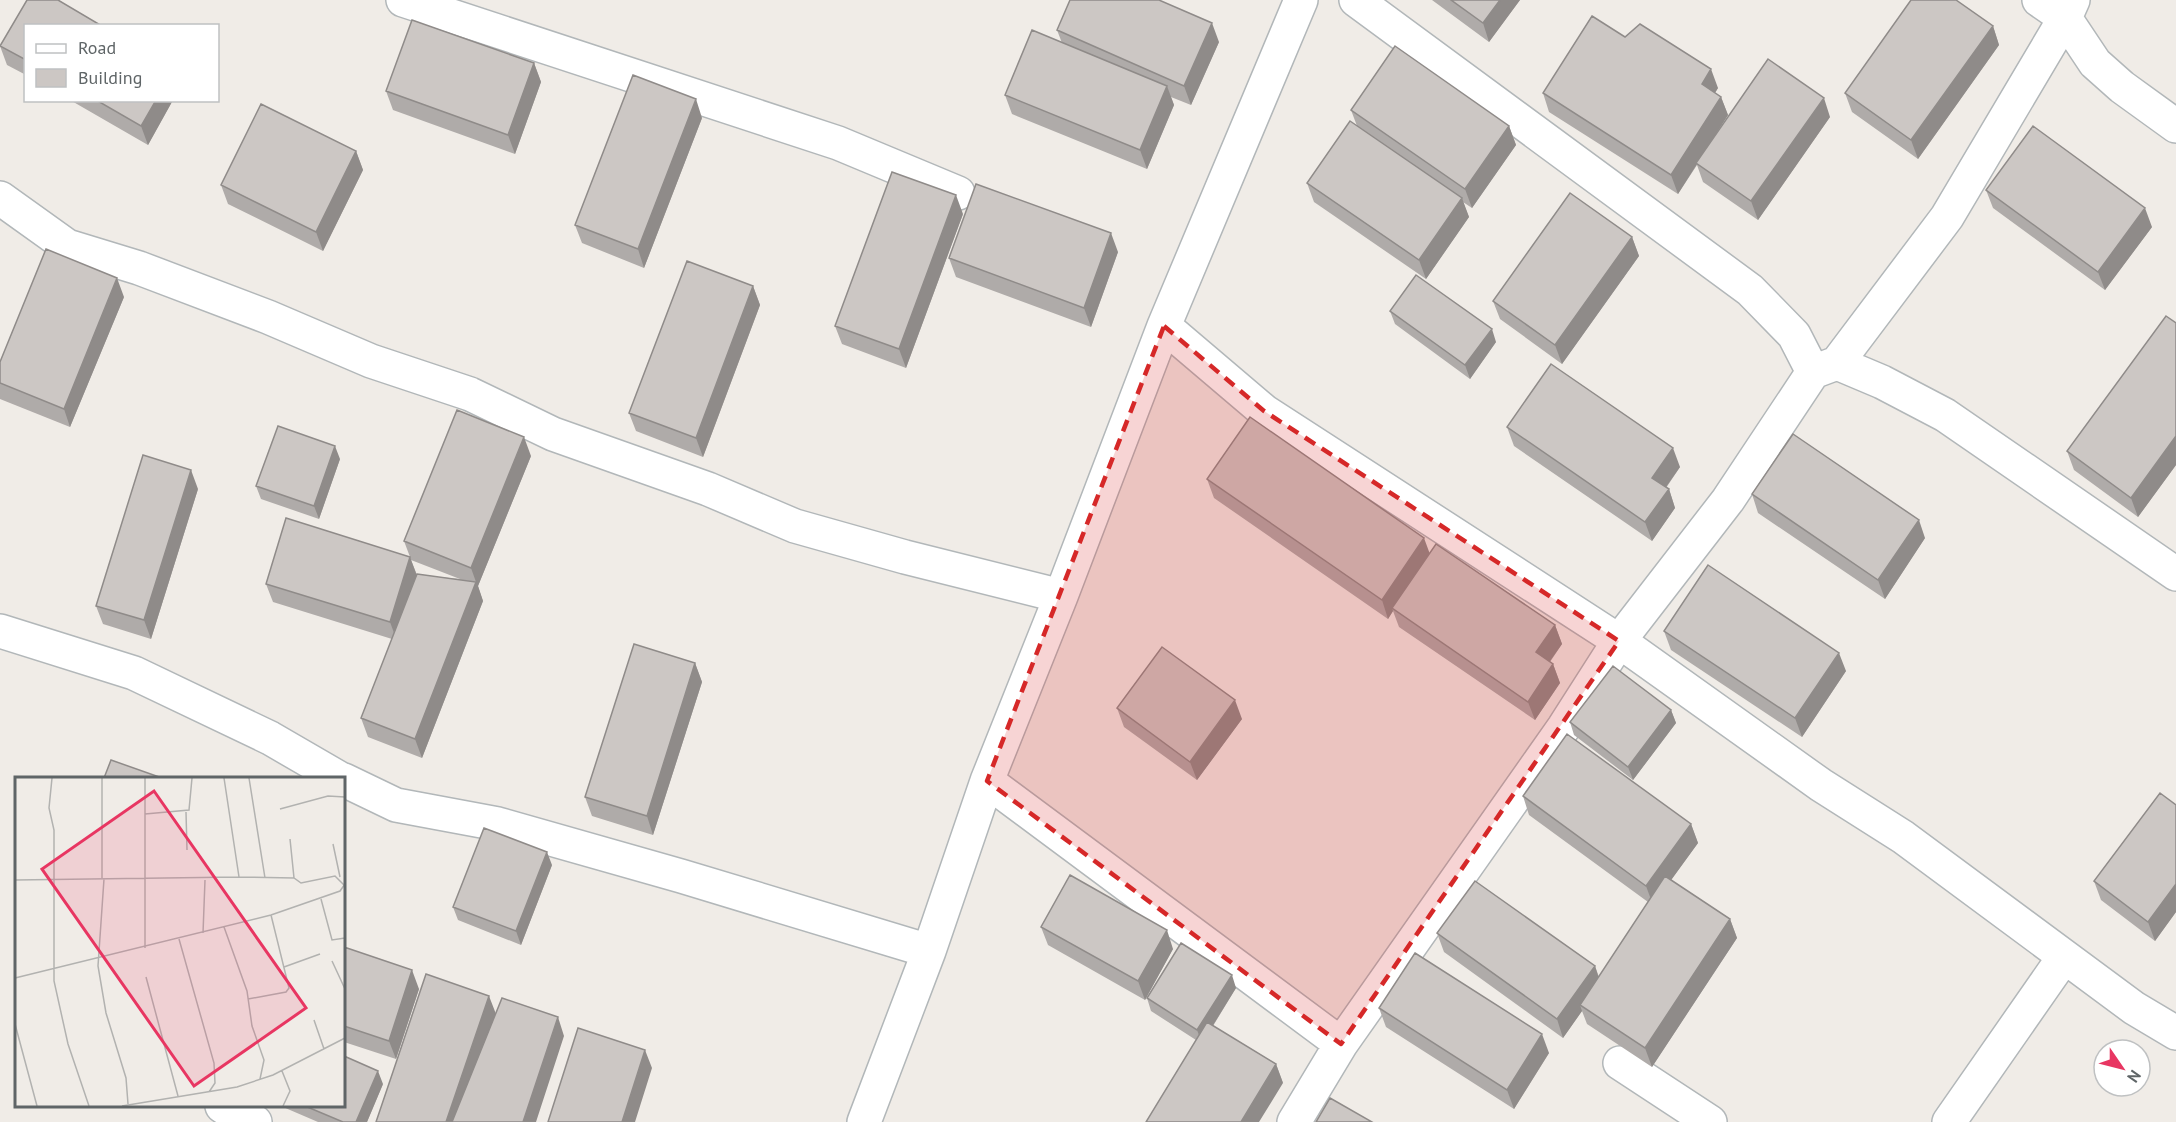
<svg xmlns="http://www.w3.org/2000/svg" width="2176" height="1122" font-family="'PT Sans',sans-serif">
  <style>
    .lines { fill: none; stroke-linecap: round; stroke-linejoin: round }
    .minor-casing { stroke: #b2b7b9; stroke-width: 36 }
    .minor { stroke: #fff; stroke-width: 33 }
    .wall { fill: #afaba9; fill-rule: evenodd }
    .shaded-wall { fill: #8f8b89 }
    .building { fill: #ccc7c4; stroke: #8f8b89; stroke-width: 1.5 }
    .marked { fill: #d62828; fill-opacity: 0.2; stroke: #d62828; stroke-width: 4.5; stroke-dasharray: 12 8; stroke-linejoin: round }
    .inset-road { fill: none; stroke: #b2b2b0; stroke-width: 1.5 }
    .view { fill: #e83662; fill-opacity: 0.15; stroke: #e83662; stroke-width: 3 }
    .inset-edge { fill: none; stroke: #5f6567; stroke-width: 3 }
  </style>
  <rect width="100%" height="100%" fill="#f0ece7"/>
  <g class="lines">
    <g class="minor-casing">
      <path id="minor" d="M403,0L838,143L958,193
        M1356,0L1750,290L1794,335L1813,372
        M2039,0L2065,18L2095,63L2122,87L2176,126
        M0,198L67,246L139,268L268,317L371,361L470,394L553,434L708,489L795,526L905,557L1061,596
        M1164,326L1264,411L1619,641L1821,785L1903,837L2134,1008L2176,1033
        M1837,363L1882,382L1945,415L2176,574
        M0,631L134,673L270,738L339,778
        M344,780L396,805L498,824L681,876L929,951
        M987,781L1341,1044
        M1620,1063L1710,1122
        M222,1106L237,1116L255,1122
        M864,1122L929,951L987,781L1061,596L1164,326L1301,0
        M1294,1122L1341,1044L1564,727L1619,641L1728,500L1813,372L1837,363L1947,217L2065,18L2073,0
        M1949,1122L2064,957"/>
    </g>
    <use href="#minor" class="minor"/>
  </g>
  <path class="wall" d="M1432,0H1520L1489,42Z
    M26,26V75L7,65L0,46Z
    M1993,26L1999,45L1918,159L1852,112L1845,93Z
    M1057,30L1219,42L1191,105L1171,97L1174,105L1147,169L1012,114L1005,95L1062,43Z
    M1625,37L1718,88L1715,93L1721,97L1728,115L1717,132L1830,117L1758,220L1703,182L1697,165L1678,194L1549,112L1543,93Z
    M534,63L541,82L515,154L393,110L386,91Z
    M70,100H173L148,145Z
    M1351,110L1509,126L1516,145L1472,208L1463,202L1469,217L1426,279L1314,202L1307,183L1357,126Z
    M702,118L644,268L582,243L575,225Z
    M356,151L363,170L323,251L228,204L221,185Z
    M1986,190L2152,227L2105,290L1993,208Z
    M963,214L906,368L842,344L835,326Z
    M1632,237L1639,256L1562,364L1500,319L1493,301Z
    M1118,252L1091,327L956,277L949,258Z
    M753,286L760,305L703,457L636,431L629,413Z
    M124,297L70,427L0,399V362Z
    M1390,311L1496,342L1470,379L1395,324Z
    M2176,323V465L2138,517L2074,470L2067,451Z
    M1507,427L1680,467L1666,488L1669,489L1675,508L1652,541L1514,446Z
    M531,456L478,586L483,601L422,758L368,737L361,718L392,639L273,602L266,584L410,557L404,541ZM411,560L460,579L417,575Z
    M340,459L319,519L261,499L256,486Z
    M1207,479L1430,553L1555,625L1562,644L1550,662L1553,664L1560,683L1535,720L1399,627L1393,611L1388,619L1214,498Z
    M198,489L151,639L103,624L96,606Z
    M1752,494L1925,538L1885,599L1758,513Z
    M1664,631L1846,671L1802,737L1671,650Z
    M695,663L702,682L653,835L592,816L585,797Z
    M1117,708L1242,719L1197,780L1124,727Z
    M1671,710L1676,723L1633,780L1574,735L1570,722Z
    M1523,796L1691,824L1698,843L1671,880L1730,919L1737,938L1652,1067L1587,1024L1582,1011L1563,1038L1444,952L1437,933L1595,966L1599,977L1648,902L1529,815Z
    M2176,805V912L2155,941L2101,900L2094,881Z
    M552,865L521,945L458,920L453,907Z
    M1041,927L1173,949L1145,1000L1048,945Z
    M344,947L419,989L396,1059L344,1042Z
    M1236,988L1213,1026L1276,1064L1283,1083L1196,1040L1151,1011L1147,998Z
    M1379,1008L1549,1053L1514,1109L1386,1027Z
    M383,1084L367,1122H318L283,1107V1106H344Z"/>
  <path class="shaded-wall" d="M1500,0H1520L1489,42L1483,23Z
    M1212,23L1219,42L1191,105L1184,86Z
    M1993,26L1999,45L1918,159L1911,140Z
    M534,63L541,82L515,154L508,135Z
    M1711,69L1718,88L1709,102L1702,84Z
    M1167,86L1174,105L1147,169L1140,150Z
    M1721,97L1728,115L1678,194L1671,175Z
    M1824,98L1830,117L1758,220L1751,201Z
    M696,99L702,118L644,268L638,249Z
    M156,100H173L148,145L141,126Z
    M1509,126L1516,145L1472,208L1465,189Z
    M356,151L363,170L323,251L316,232Z
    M956,195L963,214L906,368L899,349Z
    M1462,198L1469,217L1426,279L1419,260Z
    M2145,208L2152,227L2105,290L2098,272Z
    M1111,233L1118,252L1091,327L1084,308Z
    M1632,237L1639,256L1562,364L1555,345Z
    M117,278L124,297L70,427L64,409Z
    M753,286L760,305L703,457L696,438Z
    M1492,329L1496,342L1470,379L1465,365Z
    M2176,436V465L2138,517L2131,498Z
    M524,437L531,456L478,586L483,601L422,758L415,739L476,582L471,568Z
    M335,446L340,459L319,519L314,506Z
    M1673,448L1680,467L1659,497L1652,478Z
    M191,470L198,489L151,639L144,620Z
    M1669,489L1675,508L1652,541L1645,522Z
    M1919,520L1925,538L1885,599L1878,580Z
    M1424,538L1431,557L1392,608L1393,611L1388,619L1382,600Z
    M410,557L417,576L397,641L390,622Z
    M1555,625L1562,644L1543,671L1536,652Z
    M1839,653L1846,671L1802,737L1795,718Z
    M695,663L702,682L653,835L647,816Z
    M1553,664L1560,683L1535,720L1528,702Z
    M1235,700L1242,719L1197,780L1190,762Z
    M1671,710L1676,723L1633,780L1628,767Z
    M1691,824L1698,843L1653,905L1646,886Z
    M547,852L552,865L521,945L516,931Z
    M2176,884V912L2155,941L2148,922Z
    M1730,919L1737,938L1652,1067L1645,1048Z
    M1167,930L1173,949L1145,1000L1138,981Z
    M1595,966L1601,985L1580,1005L1582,1011L1563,1038L1557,1019Z
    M412,970L419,989L396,1059L389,1041Z
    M1232,975L1236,988L1202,1043L1197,1030Z
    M489,996L496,1014L459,1122H446Z
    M558,1017L564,1036L536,1122H523Z
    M1542,1034L1549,1053L1514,1109L1507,1090Z
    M645,1050L652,1068L635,1122H622Z
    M1276,1064L1283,1083L1259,1122H1241Z
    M378,1071L383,1084L367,1122H356Z"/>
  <path class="building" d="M27,0H58L102,26H26V60L0,46Z
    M1070,0H1159L1212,23L1184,86L1057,30Z
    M1451,0H1500L1483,23Z
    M1911,0H1956L1993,26L1911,140L1845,93Z
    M1592,16L1625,37L1640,24L1711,69L1702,84L1721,97L1671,175L1543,93Z
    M412,20L534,63L508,135L386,91Z
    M1032,30L1167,86L1140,150L1005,95Z
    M1395,46L1509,126L1465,189L1351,110Z
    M1768,59L1824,98L1751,201L1696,163Z
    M633,75L696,99L638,249L575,225Z
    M96,100H156L141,126Z
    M261,104L356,151L316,232L221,185Z
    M1350,121L1462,198L1419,260L1307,183Z
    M2033,126L2145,208L2098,272L1986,190Z
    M892,172L956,195L899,349L835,326Z
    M976,184L1111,233L1084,308L949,258Z
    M1570,193L1632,237L1555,345L1493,301Z
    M46,249L117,278L64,409L0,383V362Z
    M687,261L753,286L696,438L629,413Z
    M1416,275L1492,329L1465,365L1390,311Z
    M2166,316L2176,323V436L2131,498L2067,451Z
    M1551,364L1673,448L1652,478L1669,489L1645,522L1507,427Z
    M457,410L524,437L471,568L404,541Z
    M1250,417L1424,538L1382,600L1207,479Z
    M278,426L335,446L314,506L256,486Z
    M1793,434L1919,520L1878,580L1752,494Z
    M143,455L191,470L144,620L96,606Z
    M286,518L410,557L390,622L266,584Z
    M1436,544L1555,625L1536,652L1553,664L1528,702L1392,608Z
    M1708,565L1839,653L1795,718L1664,631Z
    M417,574L476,582L415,739L361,718Z
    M634,644L695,663L647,816L585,797Z
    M1162,647L1235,700L1190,762L1117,708Z
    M1613,666L1671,710L1628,767L1570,722Z
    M1567,734L1691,824L1646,886L1523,796Z
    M111,760L162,778H104Z
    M2160,793L2176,805V884L2148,922L2094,881Z
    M484,828L547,852L516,931L453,907Z
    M1070,875L1167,930L1138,981L1041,927Z
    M1665,876L1730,919L1645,1048L1580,1005Z
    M1475,881L1595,966L1557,1019L1437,933Z
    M1181,943L1232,975L1197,1030L1147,998Z
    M344,947L412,970L389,1041L344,1026Z
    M1415,953L1542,1034L1507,1090L1379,1008Z
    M426,974L489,996L446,1122H376Z
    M502,998L558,1017L523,1122H452Z
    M1207,1022L1276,1064L1241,1122H1146Z
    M578,1028L645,1050L622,1122H548Z
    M344,1056L378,1071L356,1122H343L305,1106H344Z
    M1330,1098L1372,1122H1316Z"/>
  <path class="marked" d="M1164,326L1264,411L1619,641L1341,1044L987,781Z"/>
  <g transform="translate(15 777)">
    <rect width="330" height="330" fill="#f0ece7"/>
    <path class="inset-road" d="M37,1L34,31L39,53V204L53,267L74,329M87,1V101M209,1L224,100M234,1L250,101M265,32L313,19L330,20M171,35L172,73M130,37L174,33L177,1M275,62L279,101M318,67L325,100M89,102L83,189L91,236L111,301L113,327M0,103L224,100L279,101L286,106L320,99L329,108M306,122L317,163L330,161M209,150L232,214L237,249L249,283L245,302M188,156L190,103M164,162L199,286L200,306L194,315M130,171V1M317,184L330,212M269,190L305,177M131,200L163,319M0,201L256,138L325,114L330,107M233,222L271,215L274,211L256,138M299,243L309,272M0,247L22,329M267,294L275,314L268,329M107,329L222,310L258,298L330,261"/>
    <path class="view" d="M139,14L291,231L179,309L27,92Z"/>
    <rect width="330" height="330" class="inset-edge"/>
  </g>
  <rect x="24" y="24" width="195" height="78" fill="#ffffff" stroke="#bfc1c2" stroke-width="1.5"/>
  <rect x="36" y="44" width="30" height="9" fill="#ffffff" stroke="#bfc1c2" stroke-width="1.5"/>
  <text x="78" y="54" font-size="18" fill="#5f6567">Road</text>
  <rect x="36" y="69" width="30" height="18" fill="#ccc7c4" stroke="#bfc1c2" stroke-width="1.5"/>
  <text x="78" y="84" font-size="18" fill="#5f6567">Building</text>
  <g transform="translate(2122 1068) rotate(125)"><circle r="28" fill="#ffffff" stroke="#bfc1c2" stroke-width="1.5"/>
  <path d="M0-4.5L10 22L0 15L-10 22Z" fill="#e83662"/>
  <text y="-9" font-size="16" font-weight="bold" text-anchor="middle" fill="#5f6567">N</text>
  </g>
</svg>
